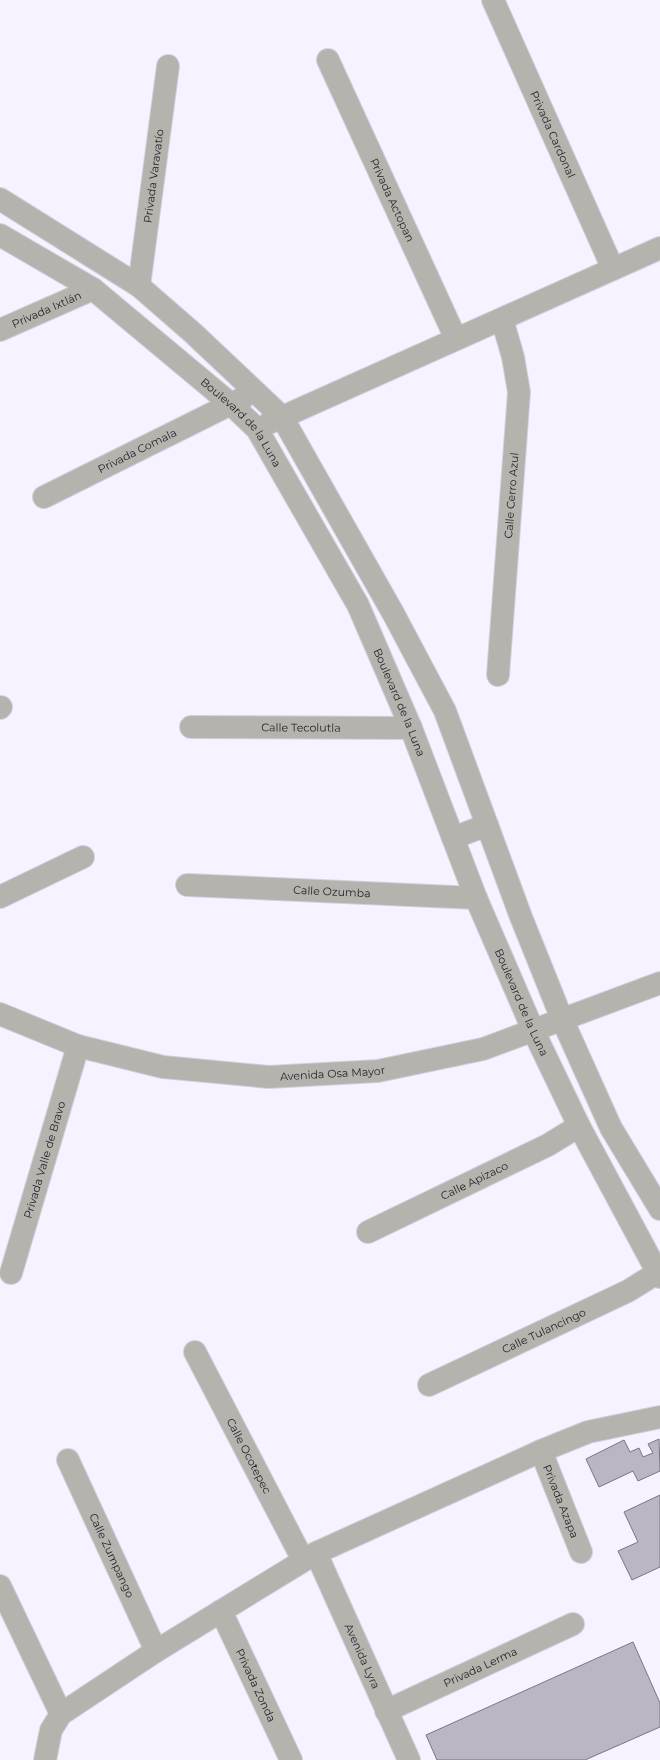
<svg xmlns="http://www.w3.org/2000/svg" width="660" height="1760" font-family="Montserrat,sans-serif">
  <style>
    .building { fill: #bab6c3; stroke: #7a7681 }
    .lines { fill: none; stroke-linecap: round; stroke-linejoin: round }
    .minor-casing { stroke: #d4d0dc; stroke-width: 24 }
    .minor { stroke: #b6b2ae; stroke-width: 22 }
    .labels { text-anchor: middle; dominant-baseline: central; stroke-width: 3.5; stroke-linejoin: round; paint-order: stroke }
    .street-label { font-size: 11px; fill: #201f23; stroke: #fff }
  </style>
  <rect width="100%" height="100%" fill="#f6f2ff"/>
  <path class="building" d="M659,1439L660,1471L638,1481L633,1471L599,1487L586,1459L624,1440L630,1452L639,1448L643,1457L653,1453L648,1444Z
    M660,1495V1567L632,1580L618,1551L638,1542L624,1512Z
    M633,1642L660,1703V1727L585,1760H437L426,1735Z"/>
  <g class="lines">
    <g class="minor-casing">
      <g id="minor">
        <path id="s1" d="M493,0L613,269"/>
        <path id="s2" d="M328,60L456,339"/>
        <path d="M0,199L139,286L193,333L282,417L393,613L445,711L521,917L562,1019L611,1128L660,1209"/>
        <path id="s3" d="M0,235L93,289L232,405L257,429L358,605L411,728L476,898L533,1030L579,1126L660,1277"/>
        <path id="s4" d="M139,286L168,66"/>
        <path id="s5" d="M0,330L93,289"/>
        <path d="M269,423L660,248"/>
        <path id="s6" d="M44,497L243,398"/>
        <path id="s7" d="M498,675L519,392L513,357L502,319"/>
        <path d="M0,708L1,707"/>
        <path id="s8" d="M191,727L411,728"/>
        <path d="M453,838L487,825"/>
        <path id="s9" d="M187,885L476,898"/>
        <path d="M0,897L83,857"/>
        <path id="s10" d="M0,1014L78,1046L163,1067L269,1077L378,1071L483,1049L660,983"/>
        <path id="s11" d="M368,1232L548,1145L579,1126"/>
        <path id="s12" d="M11,1273L78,1046"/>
        <path id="s13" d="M195,1352L303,1560"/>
        <path id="s14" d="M429,1385L628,1291L657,1273"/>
        <path id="s15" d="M541,1451L581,1552"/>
        <path id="s16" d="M68,1460L156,1651"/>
        <path id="s17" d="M316,1553L409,1760"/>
        <path d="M0,1586L61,1714"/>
        <path id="s18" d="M221,1611L291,1760"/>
        <path id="s19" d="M386,1711L573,1624"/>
        <path d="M45,1760L51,1730L61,1714L156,1651L316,1553L541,1451L588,1432L660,1417"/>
      </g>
    </g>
    <use href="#minor" class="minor"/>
  </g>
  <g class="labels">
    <g class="street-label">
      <text stroke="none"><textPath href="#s1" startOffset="147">Privada Cardonal</textPath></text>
      <text stroke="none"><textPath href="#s4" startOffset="111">Privada Varavatío</textPath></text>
      <text stroke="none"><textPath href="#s2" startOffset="154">Privada Actopan</textPath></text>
      <text stroke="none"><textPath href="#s5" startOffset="51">Privada Ixtlán</textPath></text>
      <text stroke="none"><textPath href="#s3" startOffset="308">Boulevard de la Luna</textPath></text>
      <text stroke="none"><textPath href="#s6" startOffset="104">Privada Comala</textPath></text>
      <text stroke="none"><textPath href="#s7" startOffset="180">Calle Cerro Azul</textPath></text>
      <text stroke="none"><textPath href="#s3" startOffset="632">Boulevard de la Luna</textPath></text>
      <text stroke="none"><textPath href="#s8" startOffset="110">Calle Tecolutla</textPath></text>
      <text stroke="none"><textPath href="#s9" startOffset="145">Calle Ozumba</textPath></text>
      <text stroke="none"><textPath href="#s3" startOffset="956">Boulevard de la Luna</textPath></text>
      <text stroke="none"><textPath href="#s10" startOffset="342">Avenida Osa Mayor</textPath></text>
      <text stroke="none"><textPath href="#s12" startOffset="118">Privada Valle de Bravo</textPath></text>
      <text stroke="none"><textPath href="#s11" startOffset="118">Calle Apizaco</textPath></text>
      <text stroke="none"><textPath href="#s14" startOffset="127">Calle Tulancingo</textPath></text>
      <text stroke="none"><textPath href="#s13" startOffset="117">Calle Ocotepec</textPath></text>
      <text stroke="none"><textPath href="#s15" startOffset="54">Privada Azapa</textPath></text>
      <text stroke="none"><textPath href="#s16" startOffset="105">Calle Zumpango</textPath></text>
      <text stroke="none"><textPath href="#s17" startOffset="113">Avenida Lyra</textPath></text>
      <text stroke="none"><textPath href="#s19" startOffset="104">Privada Lerma</textPath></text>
      <text stroke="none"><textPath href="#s18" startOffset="82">Privada Zonda</textPath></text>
    </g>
  </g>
</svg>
